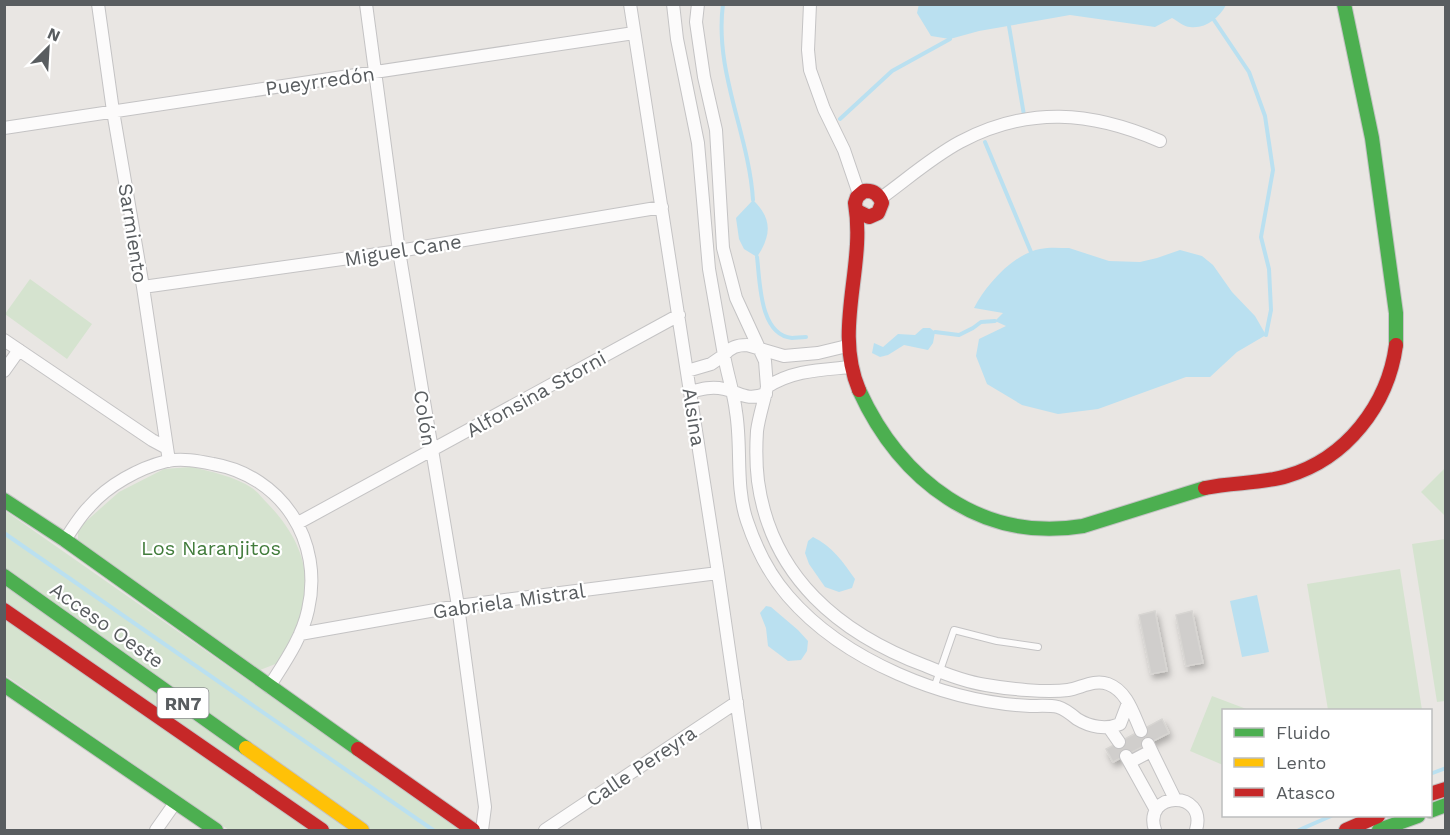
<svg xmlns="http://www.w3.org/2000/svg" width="1450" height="835" font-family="'Work Sans',sans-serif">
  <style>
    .green { fill: #d5e3cf }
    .water { fill: #bae0f0 }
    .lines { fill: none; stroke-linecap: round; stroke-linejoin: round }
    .stream { stroke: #bae0f0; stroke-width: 4 }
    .building { fill: #d0cecc; stroke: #d7d5d2; stroke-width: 1.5; filter: url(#shadow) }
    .lane-casing { stroke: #c4c3c4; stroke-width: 8 }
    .street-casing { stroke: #c4c3c4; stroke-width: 14 }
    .fast-casing { stroke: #c4c3c4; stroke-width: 16 }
    .slow-casing { stroke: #c4c3c4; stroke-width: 16 }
    .jam-casing { stroke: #c4c3c4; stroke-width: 16 }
    .lane { stroke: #fcfbfb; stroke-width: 6 }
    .street { stroke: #fcfbfb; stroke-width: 12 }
    .fast { stroke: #4caf50; stroke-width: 14 }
    .slow { stroke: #ffc107; stroke-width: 14 }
    .jam { stroke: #c62828; stroke-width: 14 }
    .labels { text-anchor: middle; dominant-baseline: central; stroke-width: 4.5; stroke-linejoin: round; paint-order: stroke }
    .shield { fill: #fff; stroke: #8b8e90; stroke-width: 1.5 }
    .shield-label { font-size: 18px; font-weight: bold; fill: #595d60 }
    .street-label { font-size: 20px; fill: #595d60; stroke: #fff }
    .park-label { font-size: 20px; fill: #427c3c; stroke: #fff }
  </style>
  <defs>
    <filter id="shadow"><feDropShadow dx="2.5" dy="4.5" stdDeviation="3" flood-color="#0004"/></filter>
  </defs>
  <rect width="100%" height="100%" fill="#e9e6e3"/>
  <path class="green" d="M30,279L92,324L67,359L5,314Z
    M191,467C210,471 236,477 252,488C258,492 263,499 268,504C292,529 309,559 305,595C302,619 289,642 278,663L260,670L78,542V532L83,524L119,492L164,469Z
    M1445,468V516L1421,492Z
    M4,510L462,830H229L5,675Z
    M1445,539V701L1437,702L1412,544Z
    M1400,569L1422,710H1328L1307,584Z
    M1212,696L1249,710H1224L1223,765L1190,751Z"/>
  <path class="water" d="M919,4H1226V5C1219,18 1206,29 1190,27C1184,27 1178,21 1172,18L1155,27L1070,15L979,31L950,39L931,36L917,13Z
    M753,200C773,219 771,236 757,257L744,249L739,239L736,218Z
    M1069,248L1109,261L1140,262L1157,258L1180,250L1202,256L1213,265L1232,292L1255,316L1266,335L1237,352L1210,377H1186L1098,409L1058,414L1022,405L987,384L976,356L979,339L1006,326L995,321L1003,313L974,308C986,285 1013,254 1040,249C1049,247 1060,248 1069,248Z
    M923,328H930L935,332L933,343L928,350L904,345L888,355L880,357L872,353L874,343L883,347L898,334L915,335Z
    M813,537C832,546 843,562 855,579L852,588L839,592L825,587L809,564L805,553L808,541Z
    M1257,595L1269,652L1242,657L1230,601Z
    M766,606L771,607L798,630L808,641L807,651L801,660L788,661L768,646L766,628L760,613Z"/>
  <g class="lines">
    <path class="stream" d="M723,4C714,72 749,134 753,200
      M1214,20L1249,72L1265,116L1273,170L1261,237L1269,269L1271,310L1266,335
      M1009,26L1024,115
      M840,119L892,71L950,39
      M985,142L1031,252
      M757,257C760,280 759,335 792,338C796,338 801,337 806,337
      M935,332L959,335L973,328L981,322L995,321
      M4,533L433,830
      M1430,774L1446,768
      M1299,830L1331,816"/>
  </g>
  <path class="building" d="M1155,611L1167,671L1151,674L1139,615Z
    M1192,611L1203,663L1186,666L1176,615Z
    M1162,719L1169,733L1113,762L1106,749Z"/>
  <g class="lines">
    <g class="lane-casing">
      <path id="lane" d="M934,688L954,630L997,641L1038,647"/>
    </g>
    <g class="street-casing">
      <path id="street" d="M98,4L113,111L143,287L169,461
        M366,4L399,251L458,606L485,807L482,830
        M630,4L718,573L755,830
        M673,4L677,39L698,143L709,269L724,355L711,364L687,371
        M698,4L696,22L704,77L716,130L723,248L736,298L765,361L767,387
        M810,4L808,50L810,70L824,109L844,150L859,194
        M4,128L634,33
        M881,198C906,180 932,157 960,142C1028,106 1091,111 1160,141
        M143,287L399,251L662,207
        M4,340L152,440L165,447
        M847,346L818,353L784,356L747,345C737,345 731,347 724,355C727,374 734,393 736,412C742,448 735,486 747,521C756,548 769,574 788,596C844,661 945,702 1030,706C1039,706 1049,705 1058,707C1065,709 1071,714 1077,719C1090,727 1106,730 1120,724L1128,703
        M851,367C821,370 793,370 767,387C764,402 759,416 757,431C756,447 756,465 758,481C771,577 840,634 926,666C945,674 966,682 986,685C1008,689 1047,693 1068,690C1081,688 1094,679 1108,684C1127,691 1133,713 1141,731
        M4,371L19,350
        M690,392C701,389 712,386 724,389C742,393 745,401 766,394
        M298,523L679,315
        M65,540C72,529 80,516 89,507C108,485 139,468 167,461C182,458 198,461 213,464C282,476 324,541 308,610C302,638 284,663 269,687
        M300,634L458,606L718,573
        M1110,729L1119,742
        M1148,744L1175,799
        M1126,756L1156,810
        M1130,762L1151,751
        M156,830L175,803
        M545,830L737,702
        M1155,830C1142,791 1208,789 1196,830"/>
    </g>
    <g class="fast-casing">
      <path id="fast" d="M1344,4L1372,138L1396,313V345
        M859,390C900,480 981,543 1083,526L1205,488
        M4,500L65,540L358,749
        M4,576L246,748
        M4,685L216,830
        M1430,811L1446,805
        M1379,830L1418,816"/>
    </g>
    <g class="slow-casing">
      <path id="slow" d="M246,748L362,830"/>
    </g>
    <g class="jam-casing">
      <path id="jam" d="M859,212L869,217L878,213L882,203C879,195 874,190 864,191L857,197L855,203C866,267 833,328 859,390
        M1205,488C1232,482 1261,484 1287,476C1346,459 1388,405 1396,345
        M4,610L322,830
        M358,749L473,830
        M1430,794L1446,789
        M1346,830L1378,816"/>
    </g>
    <use href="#lane" class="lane"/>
    <use href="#street" class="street"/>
    <use href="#fast" class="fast"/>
    <use href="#slow" class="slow"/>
    <use href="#jam" class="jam"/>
  </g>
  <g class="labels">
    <rect class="shield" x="157.5" y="688" width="51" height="30" rx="4.5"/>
    <g class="shield-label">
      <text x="183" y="703">RN7</text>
    </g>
    <g class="street-label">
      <text transform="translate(320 81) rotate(-8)">Pueyrredón</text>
      <text transform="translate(133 233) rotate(81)">Sarmiento</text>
      <text transform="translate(403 250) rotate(-9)">Miguel Cane</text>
      <text transform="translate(536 394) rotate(-29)">Alfonsina Storni</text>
      <text transform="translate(694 417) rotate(81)">Alsina</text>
      <text transform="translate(425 418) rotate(81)">Colón</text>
      <text transform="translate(509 601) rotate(-8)">Gabriela Mistral</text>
      <text transform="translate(107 625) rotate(35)">Acceso Oeste</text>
      <text transform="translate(641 766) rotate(-34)">Calle Pereyra</text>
    </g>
    <g class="park-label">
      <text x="211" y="548">Los Naranjitos</text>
    </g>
  </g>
  <rect width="1450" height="835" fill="none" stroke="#595d60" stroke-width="12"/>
  <rect x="1222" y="709" width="210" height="108" fill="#ffffff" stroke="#bdbebf" stroke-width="1.5"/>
  <rect x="1234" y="728" width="30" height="9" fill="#4caf50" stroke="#bdbebf" stroke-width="1.5"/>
  <text x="1276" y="739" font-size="18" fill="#595d60">Fluido</text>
  <rect x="1234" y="758" width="30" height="9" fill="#ffc107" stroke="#bdbebf" stroke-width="1.5"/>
  <text x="1276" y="769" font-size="18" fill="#595d60">Lento</text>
  <rect x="1234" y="788" width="30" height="9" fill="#c62828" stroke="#bdbebf" stroke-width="1.5"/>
  <text x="1276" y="799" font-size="18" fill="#595d60">Atasco</text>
  <g transform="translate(48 48) rotate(24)" stroke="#ffffff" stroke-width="4.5" paint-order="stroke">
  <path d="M0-4.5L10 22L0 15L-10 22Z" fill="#595d60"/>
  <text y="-9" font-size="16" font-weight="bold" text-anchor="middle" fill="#595d60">N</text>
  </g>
</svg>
